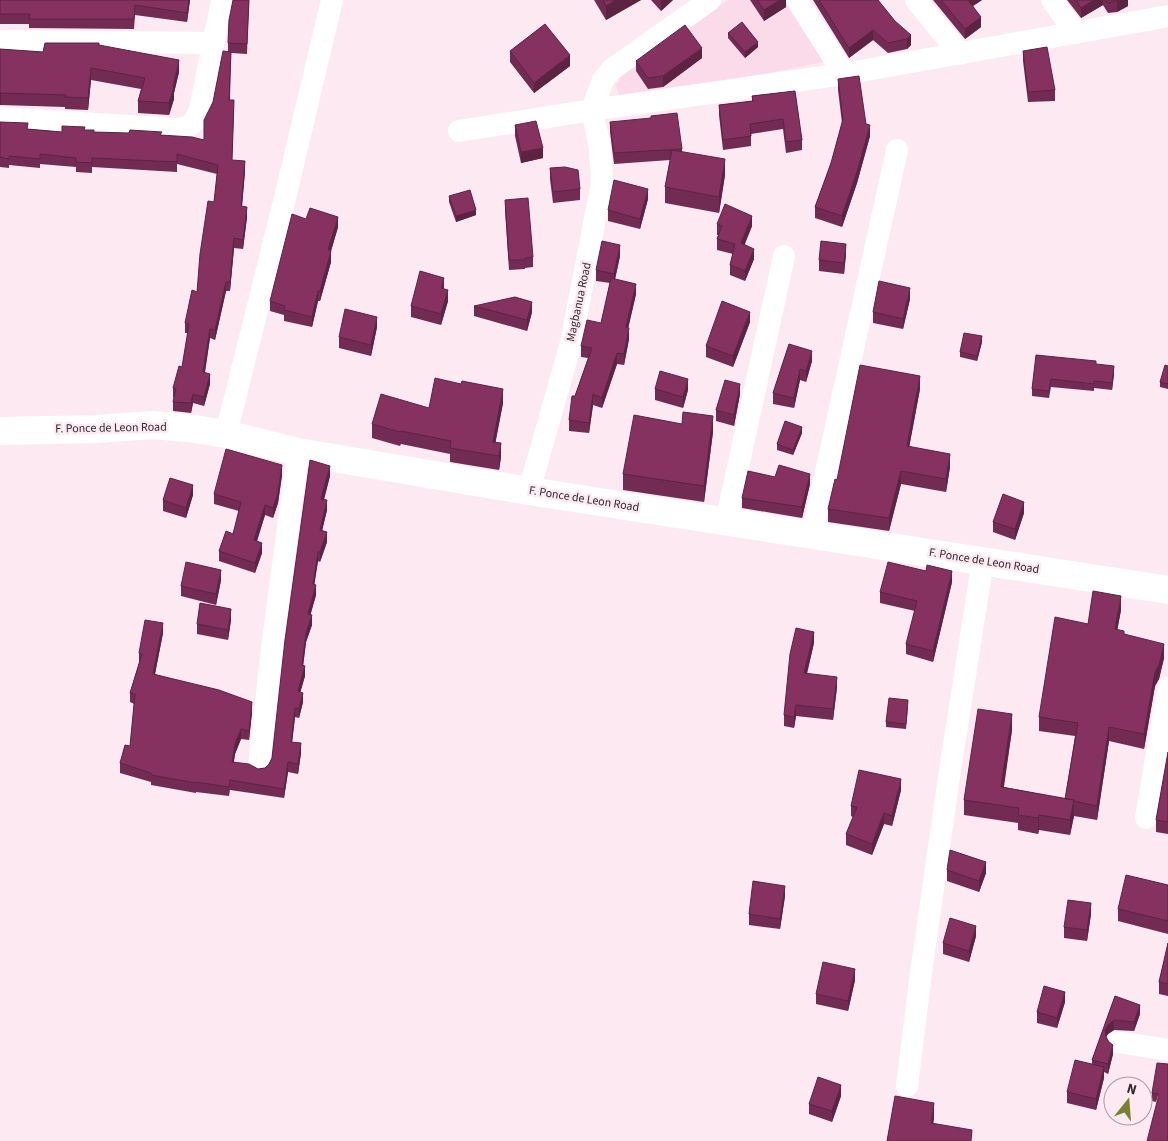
<svg xmlns="http://www.w3.org/2000/svg" width="1168" height="1141" font-family="'Source Sans 3',sans-serif">
  <style>
    .built { fill: #fbdbe9 }
    .lines { fill: none; stroke-linecap: round; stroke-linejoin: round }
    .street { stroke: #fff; stroke-width: 22 }
    .secondary { stroke: #fff; stroke-width: 28 }
    .wall { fill: #722b53 }
    .shaded-wall { fill: #5d2343 }
    .building { fill: #853260; stroke: #5d2343 }
    .labels { text-anchor: middle; dominant-baseline: central; stroke-width: 5; stroke-linejoin: round; paint-order: stroke }
    .street-label { font-size: 12px; fill: #31282c; stroke: #fde9f2 }
  </style>
  <rect width="100%" height="100%" fill="#fde9f2"/>
  <path class="built" d="M728,0H790L828,61L622,102L616,86L624,71Z"/>
  <g class="lines">
    <path class="street" d="M797,0L844,74
      M916,0L960,54
      M1052,0L1076,33
      M0,41L213,43
      M0,118L176,129C192,127 194,124 200,109L222,0
      M459,131L592,110L844,74L1168,16
      M226,434L284,202L332,0
      M529,491L571,343L589,250L602,182L600,148L592,110L603,80L611,70L710,0
      M726,522L784,256
      M812,535L897,150
      M259,766L272,648L298,452
      M1146,818L1168,688
      M1118,1042L1168,1050
      M907,1086L921,973L949,777L983,560"/>
    <path class="secondary" d="M0,431L97,429L152,425L188,428L226,434L298,452L529,491L1168,590"/>
  </g>
  <path class="wall" d="M0,0H190L187,22L135,15L134,29L29,28V24H0Z
    M249,0L247,54L231,53L230,100L234,110L232,160L245,171L242,207L247,217L243,249L234,248L230,291H226L215,340L210,338L205,373L210,384L204,406L193,403L191,413L173,411V402L174,398L173,397V388L182,367L188,333H185V323L197,292L214,202L217,174L177,164V172L92,167V173L76,172V167L40,164V168L9,165V168L0,167V122L28,129L62,132L85,130L94,132L162,135L204,140L213,102L228,52V43Z
    M594,0H641L606,20Z
    M651,0H673L661,11Z
    M750,0H786V7L764,21Z
    M813,0H878L911,45L907,49L888,53L873,40L849,58Z
    M933,0H982L973,6L981,27L965,39Z
    M1067,0H1128V6L1117,12L1108,13L1103,5L1081,18Z
    M728,33L758,47L745,58L728,38Z
    M99,45L179,72L174,93V99L169,115L138,113V101L141,89L91,80L88,110L65,109V107L1,105L0,49L43,52Z
    M510,51L570,66L534,93L510,62Z
    M1023,51L1055,90V101L1028,102L1023,61Z
    M702,58L663,87L648,89L636,71V61Z
    M838,79L866,124L870,136L857,183L842,227L815,218V207L831,163L842,123L838,90Z
    M795,91L802,140V150L786,153L783,129L751,134V146L723,150L719,115V105L752,101V96Z
    M610,122L682,149V152L725,175L719,213L665,203V187L670,160L614,164L610,132Z
    M515,125L543,158L521,163L515,136Z
    M550,168L580,189V200L553,203L550,179Z
    M449,196L476,215L456,222L449,202Z
    M648,199L640,229L608,221V210Z
    M505,200L533,257V267L525,268V269L509,270L505,210Z
    M306,219L338,227L331,251V262L320,301H318L312,327L284,321V315L270,311V301Z
    M717,224L752,226L744,245L754,259L745,281L730,275V265L733,254L717,250V239L718,235H717Z
    M846,254L844,274L819,271V260Z
    M620,256L615,279L636,294L628,328L629,339L624,365L617,364L602,408L593,405L589,433L569,431V420L575,396L588,358L581,357V346L601,323L610,283L596,281V270Z
    M444,289L448,301L441,325L411,317V306Z
    M910,299L903,329L873,323V312Z
    M474,306L532,312L527,331L474,316Z
    M750,322L733,367L706,357V346Z
    M377,327L371,356L339,348V337Z
    M982,342L977,361L960,357V352Z
    M789,344L812,361L806,382L800,380L794,408L773,404V393Z
    M1036,355L1096,364L1114,374L1112,390L1094,388V391L1051,387L1049,398L1032,396V389Z
    M1168,366V389L1160,387V382Z
    M655,389L688,390L683,408L655,400Z
    M920,389L909,447L950,467L946,492L901,484L889,531L828,522V509L837,480Z
    M740,394L734,426L716,421V410Z
    M503,403L495,443L501,457L499,470L450,462V454L401,444L400,446L372,438V424L429,408Z
    M682,424L713,432L704,502L623,490V474Z
    M802,433L793,455L777,450V444Z
    M310,460L330,476L324,500L327,510L322,530L327,542L320,562L318,561L314,584L316,595L310,615L312,625L306,642L303,666L305,676L300,692L303,702L299,718L295,717L292,742L301,753L298,774L288,772L284,798L230,790L229,796L196,792V793L151,785V782L120,773V763L130,746L134,704L130,702V693L139,663V653L163,633L155,674L252,712L249,740L241,739L235,754L234,762L258,769L265,768L269,764L272,758Z
    M282,475L278,503L273,518L265,515L257,541L262,553L255,573L219,561V551L233,534L239,511L214,504V494Z
    M810,484L802,518L742,508V498Z
    M193,495L186,518L163,511V500Z
    M1024,513L1015,540L993,532V522Z
    M221,580L216,605L181,596V586Z
    M952,582L933,662L906,654V644L915,611L880,603V592Z
    M1121,610L1117,630L1164,658L1159,679L1155,686L1144,749L1109,741L1097,820L1074,816L1070,835L1039,830L1038,834L1018,830V823L964,815V800L1012,730L1004,787L1065,799L1075,736L1039,731V717L1088,624Z
    M231,620L228,640L197,634V624Z
    M814,643L807,674L837,687L833,720L796,716L794,728L784,726V715Z
    M908,706L906,729L886,727V722Z
    M1168,752V834L1156,832V820Z
    M901,790L892,826L884,824L872,855L846,845V834L853,817L851,816V806Z
    M947,870L986,873L979,892L947,881Z
    M1168,885V934L1118,921V909Z
    M785,896L780,929L749,925V914Z
    M1091,914L1087,941L1064,938V927Z
    M976,936L969,962L943,954V943Z
    M1168,943V996L1159,994V982Z
    M855,980L848,1011L816,1004V994Z
    M1115,996L1140,1014L1134,1031L1114,1030L1108,1034L1106,1037L1113,1054L1108,1074L1104,1072V1078L1096,1110L1067,1103V1092L1092,1064V1060Z
    M1065,1002L1057,1028L1037,1023V1012Z
    M1168,1064L1156,1102L1152,1101V1093Z
    M841,1096L832,1122L809,1114V1104Z"/>
  <path class="shaded-wall" d="M189,0H190L187,22V13Z
    M616,0H641L606,20V6Z
    M661,0H673L661,11Z
    M780,0H786V7L764,21V10Z
    M968,0H982L968,9Z
    M1094,0H1103V5L1081,18V8Z
    M1119,0H1128V6L1117,12V1Z
    M981,17V27L965,39V29Z
    M873,30V40L849,58V48Z
    M911,35V45L907,49V39Z
    M758,42V47L745,58V52Z
    M702,48V58L663,87V76Z
    M570,55V66L534,93V83Z
    M179,60V72L174,93V99L169,115V103Z
    M91,68V80L88,110V98Z
    M0,93H1V105H0Z
    M870,125V136L857,183L842,227V216Z
    M543,148V158L521,163V152Z
    M725,159V175L719,213V197Z
    M245,161V171L241,216V206Z
    M648,189V199L640,229V219Z
    M247,207V217L243,249V240Z
    M476,210V215L456,222V216Z
    M752,216V226L741,254V243Z
    M338,217V227L331,251V262L320,301V291L328,250Z
    M234,238V248L230,291V282Z
    M846,244V254L844,274V263Z
    M620,245V256L614,284V274Z
    M754,249V259L745,281V271Z
    M444,278V288L441,299V288Z
    M226,282V291L215,340V330Z
    M636,284V294L626,338V327Z
    M910,288V299L903,329V319Z
    M448,290V301L441,325V314Z
    M318,291V301L312,327V317Z
    M532,302V312L527,331V320Z
    M750,312V322L733,367V356Z
    M377,317V327L371,356V345Z
    M629,328V339L624,365V354Z
    M210,329V338L203,382V372Z
    M982,336V342L977,361V356Z
    M812,351V361L806,382V371Z
    M617,353V364L602,408V398Z
    M1114,366V374L1112,390V383Z
    M800,369V380L794,408V398Z
    M210,374V384L204,406V397Z
    M920,376V389L907,459V446Z
    M688,379V390L683,408V397Z
    M740,384V394L734,426V415Z
    M503,389V403L493,456V442Z
    M193,394V403L191,413V403Z
    M593,394V405L589,433V423Z
    M713,416V432L704,502V486Z
    M802,427V433L793,455V450Z
    M501,443V457L499,470V456Z
    M950,454V467L946,492V479Z
    M282,465V475L278,503L273,518V508Z
    M330,466V476L321,509V499Z
    M901,471V484L889,531V518Z
    M810,474V484L802,518V507Z
    M193,485V495L186,518V508Z
    M327,500V510L320,540V530Z
    M1024,502V513L1015,540V529Z
    M265,505V515L254,550V540Z
    M327,532V542L320,562V552Z
    M262,543V553L255,573V563Z
    M318,552V561L313,594V584Z
    M221,570V580L216,605V594Z
    M952,571V582L933,662V651Z
    M316,585V595L308,624V614Z
    M1121,596V610L1115,643V629Z
    M231,609V620L228,640V630Z
    M312,615V625L306,642L302,675V665L306,633Z
    M163,623V633L153,684V674Z
    M814,632V643L804,684V673Z
    M1164,644V658L1159,679L1155,686L1144,749V734L1155,672Z
    M305,666V676L298,701V691Z
    M837,677V687L833,720V709Z
    M303,693V702L299,718V709Z
    M252,702V712L249,740V731Z
    M796,705V716L794,728V717Z
    M295,708V717L291,752V742Z
    M1012,714V730L1001,802V787Z
    M1109,727V741L1097,820V806Z
    M241,729V739L235,754L232,771V762L235,744Z
    M301,743V753L298,774V764Z
    M288,762V772L284,798V789Z
    M901,779V790L892,826V816Z
    M1074,800V816L1070,835V820Z
    M884,813V824L872,855V844Z
    M1039,815V830L1038,834V818Z
    M986,862V873L979,892V881Z
    M785,886V896L780,929V919Z
    M1091,903V914L1087,941V930Z
    M976,926V936L969,962V951Z
    M855,969V980L848,1011V1001Z
    M1065,992V1002L1057,1028V1018Z
    M1140,1005V1014L1134,1031V1022Z
    M1114,1020V1030L1108,1034L1105,1039V1030L1108,1025Z
    M1113,1045V1054L1108,1074V1064Z
    M1104,1067V1078L1096,1110V1099Z
    M841,1085V1096L832,1122V1111Z
    M934,1103V1119L931,1138V1123Z"/>
  <path class="building" d="M0,0H189L187,13L135,5L134,19H29L30,14H0Z
    M233,0H249L247,44L228,43L229,20Z
    M603,0H616L606,6Z
    M757,0H780L764,10Z
    M819,0H878L895,21L911,35L907,39L888,43L873,30L849,48Z
    M941,0H968L981,17L965,29Z
    M1076,0H1094L1081,8Z
    M1106,0H1119L1108,3Z
    M742,22L758,42L745,52L728,33Z
    M545,24L570,55L534,83L510,51Z
    M685,25L702,48L663,76L648,78L636,61Z
    M45,43H99V45L179,60L173,87H174L169,103L138,101L145,78L91,68L88,98L65,97L66,95L0,93V49L43,52Z
    M1047,47L1055,90L1028,92L1023,51Z
    M223,51L231,52L229,100H234L232,160L245,161L241,206L247,207L243,240L234,238L230,282H226L215,330L210,329L203,372L210,374L204,397L193,394L191,403L173,402L176,389L173,388L179,366L182,367L189,324L185,323L192,290L197,292L200,254L208,201L214,202L218,165L177,154V162L92,158V163L76,162V158L40,154V159L9,156V159L0,157V122L28,123L27,129L62,132V126L85,127L84,130H94V132L129,133L130,130L162,132L160,135L192,137L204,140V120L213,102Z
    M859,76L866,124L870,125L857,172L842,216L815,207L831,163L843,119L838,79Z
    M795,91L802,140L786,142L783,119L750,124L751,136L723,140L719,105L753,101L752,96Z
    M677,113L682,149L614,153L610,122L651,118V116Z
    M536,121L543,148L521,152L515,125Z
    M672,150L725,159L719,197L665,187Z
    M565,167L578,170L580,189L553,192L550,168Z
    M614,180L648,189L640,219L608,210Z
    M470,190L476,210L456,216L449,196Z
    M528,198L533,257L525,258V260H509L505,200Z
    M725,204L752,216L741,243L754,249L745,271L730,265L735,244L717,239L722,226L717,224Z
    M310,208L338,217L328,250L331,251L320,291H318L312,317L284,310L285,306L270,301L292,214L306,219Z
    M602,241L620,245L614,274L596,270Z
    M821,241L846,244L844,263L819,260Z
    M420,271L444,278L441,288L448,290L441,314L411,306Z
    M611,278L636,284L626,327L629,328L624,354L617,353L602,398L593,394L589,423L569,420L572,396H575L592,348L581,346L587,320L601,323Z
    M879,281L910,288L903,319L873,312Z
    M515,297L532,302L527,320L474,306Z
    M722,301L750,312L733,356L706,346Z
    M345,309L377,317L371,345L339,337Z
    M964,333L982,336L977,356L960,352Z
    M789,344L812,351L806,371L800,369L794,398L773,393Z
    M1036,355L1096,361V364L1114,366L1112,383L1094,381V384L1051,379L1049,391L1032,389Z
    M860,365L920,376L907,446L950,454L946,479L901,471L889,518L828,509L835,479L837,480Z
    M1165,365L1168,366V384L1160,382Z
    M660,371L688,379L683,397L655,389Z
    M435,378L461,384L462,381L503,389L493,442L501,443L499,456L450,448L451,441L401,431L400,432L372,424L381,394L429,408Z
    M725,380L740,384L734,415L716,410Z
    M683,412L713,416L704,486L623,474L634,415L682,424Z
    M785,421L802,427L793,450L777,444Z
    M226,449L282,465L278,493L273,508L265,505L254,540L262,543L255,563L219,551L226,531L233,534L241,502L214,494Z
    M310,460L330,466L321,499L327,500L320,530L327,532L320,552H318L313,584L316,585L308,614L312,615L306,633L302,665L305,666L298,691L303,693L299,709L295,708L291,742L301,743L298,764L288,762L284,789L230,780L229,787L196,782V783L151,775V773L120,763L125,745L130,746L135,694L130,693L142,654L139,653L145,620L163,623L153,674L219,690L252,702L249,731L241,729L235,744L232,762L249,764L258,769L265,768L269,764L272,758L285,640Z
    M779,465L810,474L802,507L742,498L748,471L775,477Z
    M170,478L193,485L186,508L163,500Z
    M1003,494L1024,502L1015,529L993,522Z
    M186,562L221,570L216,594L181,586Z
    M888,562L926,571L927,565L952,571L933,651L906,644L917,601L880,592Z
    M1093,591L1121,596L1115,629L1124,631V634L1164,644L1159,665L1155,672L1144,734L1109,727L1097,806L1074,801V800L1065,799L1078,723L1039,717L1055,617L1088,624Z
    M200,603L231,609L228,630L197,624Z
    M796,628L814,632L804,673L837,677L833,709L796,705L794,717L784,715L790,654Z
    M889,698L908,700L906,724L886,722Z
    M978,709L1012,714L1001,787L1074,800L1070,820L1039,815L1038,818L1018,815L1019,808L964,800Z
    M1168,752V822L1156,820Z
    M859,770L901,779L892,816L884,813L872,844L846,834L857,807L851,806Z
    M950,850L986,862L979,881L947,870Z
    M1126,875L1168,885V921L1118,909Z
    M753,881L785,886L780,919L749,914Z
    M1068,900L1091,903L1087,930L1064,927Z
    M950,918L976,926L969,951L943,943Z
    M1168,943V984L1159,982Z
    M823,962L855,969L848,1001L816,994Z
    M1044,986L1065,992L1057,1018L1037,1012Z
    M1115,996L1140,1005L1134,1022L1114,1020L1108,1025L1105,1030L1106,1037L1109,1042L1113,1045L1108,1064L1092,1060Z
    M1075,1060L1104,1067L1096,1099L1067,1092Z
    M1157,1063L1168,1064V1141H1147L1159,1094L1152,1093Z
    M818,1077L841,1085L832,1111L809,1104Z
    M895,1096L934,1103L931,1123L972,1130L971,1141H887Z"/>
  <g class="labels">
    <g class="street-label">
      <text transform="translate(579 302) rotate(-78)">Magbanua Road</text>
      <text transform="translate(111 428) rotate(-1)">F. Ponce de Leon Road</text>
      <text transform="translate(584 499) rotate(9)">F. Ponce de Leon Road</text>
      <text transform="translate(984 561) rotate(9)">F. Ponce de Leon Road</text>
    </g>
  </g>
  <g transform="translate(1128 1101) rotate(17)"><circle r="24" fill="#fde9f2" stroke="#ab9ca3"/>
  <path d="M0-4L9 19L0 12L-9 19Z" fill="#778330"/>
  <text y="-8" font-size="14" font-weight="bold" text-anchor="middle" fill="#31282c">N</text>
  </g>
</svg>
